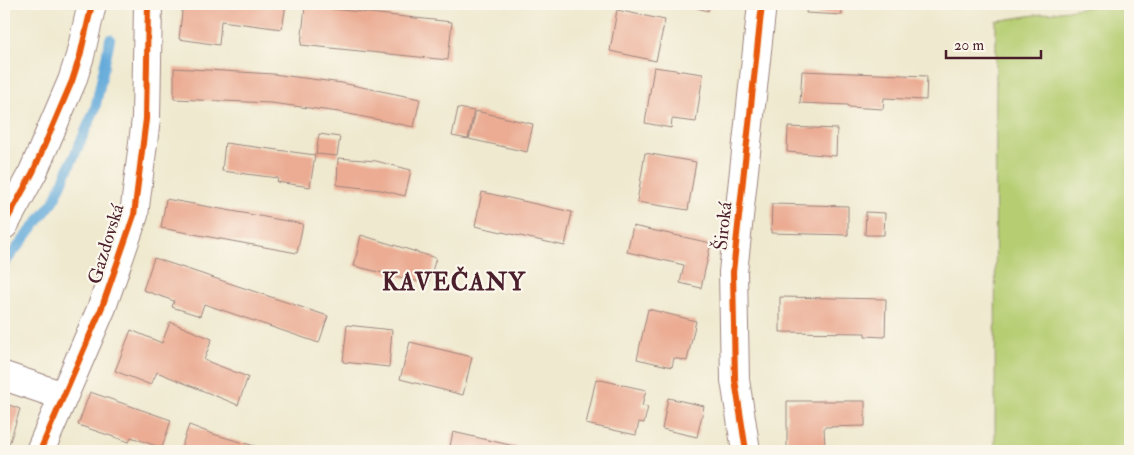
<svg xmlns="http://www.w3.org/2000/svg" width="1134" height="455" font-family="'IM FELL Double Pica',serif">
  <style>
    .green { fill: #b6cd72; stroke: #80764e }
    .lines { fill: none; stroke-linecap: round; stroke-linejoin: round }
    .stream { stroke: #64aada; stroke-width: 10 }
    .building { fill: #ebac93 }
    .minor-casing { stroke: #9c847d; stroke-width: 30 }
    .minor { stroke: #fff; stroke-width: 28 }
    .cycleway-casing { stroke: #fbf7ec; stroke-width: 9 }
    .cycleway { stroke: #e8590c; stroke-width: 6 }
    .labels { text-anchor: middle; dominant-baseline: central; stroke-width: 4.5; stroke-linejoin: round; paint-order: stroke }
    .street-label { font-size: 19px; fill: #4a1f2b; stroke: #fbf7ec }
    .district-label { font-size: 24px; font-weight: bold; letter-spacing: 1px; fill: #4a1f2b; stroke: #fbf7ec }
  </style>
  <rect width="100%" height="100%" fill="#fbf7ec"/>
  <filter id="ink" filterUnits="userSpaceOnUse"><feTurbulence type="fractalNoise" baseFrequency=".02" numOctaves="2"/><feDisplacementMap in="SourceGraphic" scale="10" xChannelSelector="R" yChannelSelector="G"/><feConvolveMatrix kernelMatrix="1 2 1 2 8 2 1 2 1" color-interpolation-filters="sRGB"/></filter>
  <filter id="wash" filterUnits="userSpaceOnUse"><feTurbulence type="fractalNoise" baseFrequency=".0096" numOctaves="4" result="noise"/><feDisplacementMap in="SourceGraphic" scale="20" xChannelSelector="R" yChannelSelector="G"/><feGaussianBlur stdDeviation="1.12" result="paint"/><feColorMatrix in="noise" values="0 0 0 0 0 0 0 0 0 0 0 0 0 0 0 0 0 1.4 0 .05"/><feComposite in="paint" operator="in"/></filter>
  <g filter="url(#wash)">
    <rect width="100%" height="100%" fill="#efe9cf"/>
    <path class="green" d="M1106,4H1130V451H995L996,21Z"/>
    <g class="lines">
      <path class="stream" d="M4,264L54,201L95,109L110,39"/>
    </g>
    <g id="blocks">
      <path class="building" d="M4,4H9L5,31H4Z
        M183,4H286L282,29L221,21L219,45L179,39Z
        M681,4H710L708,11Z
        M807,4H842V15L806,13Z
        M305,6L452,22L448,60L301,45Z
        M617,10L665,20L656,61L610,51Z
        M654,67L703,74L696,122L672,119L671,128L645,123Z
        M174,68L273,74L342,83L420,99L414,127L339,112L271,103L174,99Z
        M802,71L927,76L926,100L884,98L883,109L848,107V105L800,103Z
        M458,108L474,111L468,139L452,136Z
        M476,111L533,124L527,152L469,139Z
        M788,127L837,129L836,156L787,152Z
        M319,134L340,137L337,156L316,154Z
        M225,143L315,155L310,187L277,182L278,178L222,171Z
        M645,153L696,162L688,210L637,202Z
        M338,158L376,161L411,170L405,196L381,190L337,185Z
        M482,192L572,212L565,246L475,226Z
        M166,199L303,224L297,253L161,228Z
        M772,204L848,206V235L771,233Z
        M866,212L885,213L884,235H865Z
        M633,226L711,243L701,288L680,283L684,265L627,252Z
        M361,235L436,258L428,284L354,266Z
        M154,258L328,316L319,343L204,304L200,316L172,307L174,301L143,290Z
        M780,297L886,299L885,337L865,336V333L780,332Z
        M648,309L696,321L687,361L674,358L672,367L637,359Z
        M170,322L212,339L204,360L248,377L238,405L157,372L151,385L115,371L131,330L162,343Z
        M347,325L392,330L389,367L343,362Z
        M410,342L472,357L463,395L400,379Z
        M596,379L646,390L642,406L648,407L644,423L639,422L636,435L586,424Z
        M90,392L171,420L162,448L131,437L129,442L78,425Z
        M668,398L704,406L697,437L662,429Z
        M787,401H865V426L824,427L825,448H787Z
        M4,403L20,409L7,451H4Z
        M189,425L213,434L272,451H180Z
        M453,432L527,449L526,451H449Z"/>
    </g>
  </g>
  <g filter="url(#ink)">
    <use href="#blocks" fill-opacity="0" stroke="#9c847d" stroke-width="1"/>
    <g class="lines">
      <g class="minor-casing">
        <path id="minor" d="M4,225L33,172L72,81L80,56L92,4
          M4,376L63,396
          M40,451L102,307L134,215L146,119L148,4
          M746,451L735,380L733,272L762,4"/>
      </g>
      <use href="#minor" class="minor"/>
      <g class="cycleway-casing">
        <path id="cycleway" d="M4,225L33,172L72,81L80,56L92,4
          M40,451L102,307L134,215L146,119L148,4
          M746,451L735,380L733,272L762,4"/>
      </g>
      <use href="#cycleway" class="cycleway"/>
    </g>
  </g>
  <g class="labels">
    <g class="street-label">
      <text transform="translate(723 226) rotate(-84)">Široká</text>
      <text transform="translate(106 244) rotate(-73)">Gazdovská</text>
    </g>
    <g class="district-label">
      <text x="454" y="282">KAVEČANY</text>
    </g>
  </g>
  <rect width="1134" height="455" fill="none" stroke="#fbf7ec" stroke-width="20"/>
  <path d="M946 50v8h95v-8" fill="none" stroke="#4a1f2b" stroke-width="2.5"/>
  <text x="954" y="50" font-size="15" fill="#4a1f2b" stroke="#fbf7ec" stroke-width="4" paint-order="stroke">20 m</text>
</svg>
